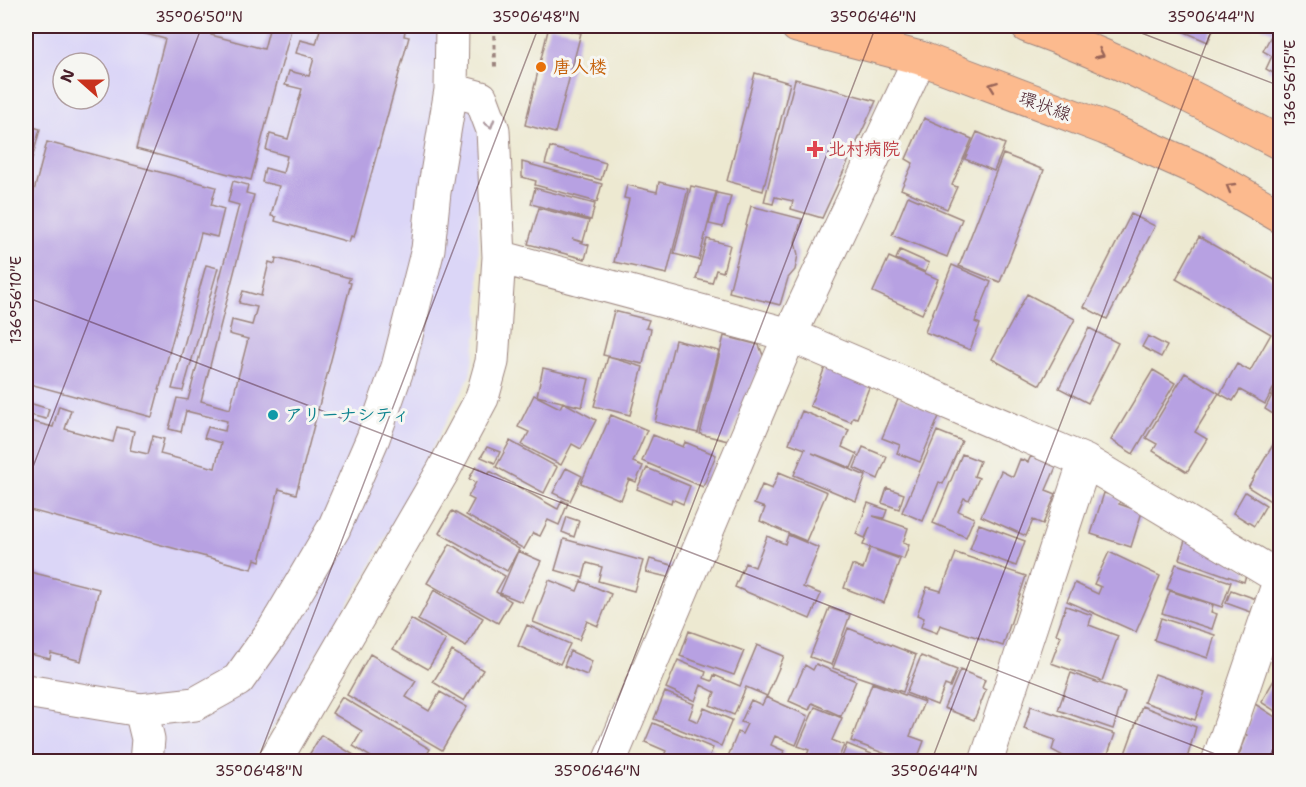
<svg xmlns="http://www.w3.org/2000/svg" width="1306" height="787" font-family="'Shantell Sans','Klee One',sans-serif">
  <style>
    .built { fill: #dbd6f7; fill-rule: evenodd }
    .building { fill: #b7a1e2 }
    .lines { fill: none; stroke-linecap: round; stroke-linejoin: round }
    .street-casing { stroke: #9c847e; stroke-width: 35 }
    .primary-casing { stroke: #9c847e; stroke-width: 35 }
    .path { stroke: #9c847e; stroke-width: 4; stroke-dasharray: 4.5 4.5; stroke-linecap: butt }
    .street { stroke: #fff; stroke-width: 33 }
    .primary { stroke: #fcba8e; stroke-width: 33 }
    .oneway { stroke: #9a6558 }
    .oneway2 { stroke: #ae9aa0 }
    .ticks { fill: none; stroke: #4a1f2b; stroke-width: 1.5; stroke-opacity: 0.45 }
    .food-dot { fill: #e8710a; stroke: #f6f6f2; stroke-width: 2 }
    .health-dot { fill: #e0444e; stroke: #f6f6f2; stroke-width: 2 }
    .culture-dot { fill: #0f9aa8; stroke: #f6f6f2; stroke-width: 2 }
    .labels { text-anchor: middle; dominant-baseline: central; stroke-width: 6; stroke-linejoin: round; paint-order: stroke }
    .food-label { font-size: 18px; font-weight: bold; fill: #c56008; stroke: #f6f6f2; text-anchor: start }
    .street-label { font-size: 18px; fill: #4a1f2b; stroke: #f6f6f2 }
    .health-label { font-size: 18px; font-weight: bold; fill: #be3a42; stroke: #f6f6f2; text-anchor: start }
    .culture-label { font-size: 18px; font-weight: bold; fill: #0d838f; stroke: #f6f6f2; text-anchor: start }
    .neatline { fill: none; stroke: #4a1f2b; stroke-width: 2 }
    .ticks-label { font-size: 15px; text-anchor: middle; fill: #4a1f2b }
  </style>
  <rect width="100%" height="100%" fill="#f6f6f2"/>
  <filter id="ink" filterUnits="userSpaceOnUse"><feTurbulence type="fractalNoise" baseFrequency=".0167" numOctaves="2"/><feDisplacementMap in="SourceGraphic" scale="12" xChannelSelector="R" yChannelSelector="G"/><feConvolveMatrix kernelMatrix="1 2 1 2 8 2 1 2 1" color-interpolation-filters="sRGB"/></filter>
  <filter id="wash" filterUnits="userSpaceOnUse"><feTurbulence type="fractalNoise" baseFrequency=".008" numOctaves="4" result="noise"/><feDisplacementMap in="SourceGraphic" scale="24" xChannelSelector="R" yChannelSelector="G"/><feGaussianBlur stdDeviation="1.35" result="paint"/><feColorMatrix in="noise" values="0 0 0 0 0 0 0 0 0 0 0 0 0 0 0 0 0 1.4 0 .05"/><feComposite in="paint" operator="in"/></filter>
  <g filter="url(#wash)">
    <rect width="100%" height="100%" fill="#ede9d1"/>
    <path class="built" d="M26,26H442L479,126V321L470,376L367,573L252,761H26ZM63,63H99V99H63Z"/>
    <g id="blocks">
      <path class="building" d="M116,26H214L211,35L264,49L270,26H292L251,180L136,149L165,39Z
        M321,26H386L405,31L404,36L409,37L354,237L351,236L349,242L275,221L276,217L271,216L279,186L262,182L265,168L283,173L287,156L266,150L270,134L288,139L302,89L285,85L289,71L309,76L314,58L296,53L300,40L316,44Z
        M549,26L581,33L555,133L525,125Z
        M1171,26H1215L1208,42Z
        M1260,26H1280V77L1266,69L1272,56L1263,51L1273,32Z
        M755,73L790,83L763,191L727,181Z
        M795,79L876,101L822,218L791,209L793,201L775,197L773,204L764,202Z
        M924,118L972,139L952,185L957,187L947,209L901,189L913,163L906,159Z
        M26,125L40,129L26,181Z
        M977,132L1005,144L994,171L965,159Z
        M47,142L216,187L211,205L224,209L217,237L201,233L152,417L26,383V221Z
        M550,147L606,163L601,180L545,164Z
        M1003,154L1044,170L1000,282L959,266Z
        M522,162L602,184L597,202L535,185L536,181L522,177Z
        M233,181L248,185L246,193L254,195L201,401L230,409L248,339L229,334L232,320L252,325L257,307L239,303L243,291L261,296L269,262L275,264L276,258L350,278L348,282L351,283L296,494L279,489L260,561L255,559L252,569L26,509V420L53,427L59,406L71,410L65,429L113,442L117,427L134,431L130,450L148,454L153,436L164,439L160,454L215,468L221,443L204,438L208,427L225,431L227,421L186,411L181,432L169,429L177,398L188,400L239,205L228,202Z
        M659,182L688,189L667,274L614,262L629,199L624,198L627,185L657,192Z
        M691,186L716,192L699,260L674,254Z
        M535,188L595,204L591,220L531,204Z
        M717,193L731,196L723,227L709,224Z
        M908,196L962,219L947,257L892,235Z
        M751,206L802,219L795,242L798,255L795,270L788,278L780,305L729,292Z
        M539,208L589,221L583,242L572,239L589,245L585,259L528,244Z
        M1131,214L1155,226L1107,319L1084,307Z
        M1199,237L1280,283V376L1265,404L1240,390L1233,401L1220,394L1237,364L1250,371L1271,334L1176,279Z
        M707,239L730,245L723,272L716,270L712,283L696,279Z
        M900,250L929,263L925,272L896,259Z
        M889,257L938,279L922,314L873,292Z
        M206,265L218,268L183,391L172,389Z
        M952,265L991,282L975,322L980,324L970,350L925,332Z
        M1027,294L1075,319L1040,385L992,359Z
        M614,311L649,320L646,328L651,329L643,364L603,355Z
        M1089,328L1118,343L1088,403L1059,388Z
        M724,336L759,345L764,358L728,441L700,434Z
        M1148,336L1167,346L1161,357L1142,347Z
        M675,340L719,351L698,433L655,422Z
        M608,357L643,367L630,415L594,406Z
        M825,367L870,385L857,418L853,417L851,422L810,406Z
        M543,368L589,379L582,407L537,396Z
        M1153,370L1175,383L1133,454L1111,440Z
        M1185,373L1219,393L1195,432L1207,439L1187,472L1153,451L1157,444L1146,438Z
        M1280,380V408L1276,416L1265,409Z
        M534,395L560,408L563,402L596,420L581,449L572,444L561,465L522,445L529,432L518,427Z
        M899,397L940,414L920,462L897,453L900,445L882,438Z
        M26,402L49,409L46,419L26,414Z
        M802,411L849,430L842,447L857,454L851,468L812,453L866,476L856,501L794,475L805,449L789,443Z
        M611,415L647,430L633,462L643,466L636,482L629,479L621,500L581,483Z
        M937,431L962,441L943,484L939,482L923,521L902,512Z
        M1280,433V507L1248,487Z
        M653,435L683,447L685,442L716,455L703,487L642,461Z
        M510,441L557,467L544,493L496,467Z
        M487,447L500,452L495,463L481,457Z
        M863,447L887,457L878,479L854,468Z
        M962,454L980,461L974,476L979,478L969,500L964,498L958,511L974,518L966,537L933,523Z
        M1031,456L1056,467L1046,490L1056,494L1043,524L1033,520L1026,536L981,516L1001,471L1013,477L1020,459L1028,462Z
        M476,466L489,474L490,471L556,508L558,509L562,500L568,503L559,525L548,520L540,536L533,533L524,549L466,515L474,500L468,497L476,482L469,479Z
        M566,468L582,476L570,501L553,493Z
        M647,468L690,486L683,504L672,499L671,503L637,489Z
        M779,472L827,492L806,541L760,521L765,508L754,504L762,485L772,489Z
        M887,488L904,494L899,509L882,503Z
        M1245,492L1266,505L1254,526L1233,513Z
        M1104,493L1121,498L1119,504L1142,512L1131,547L1091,534Z
        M868,503L887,510L884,518L873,516L908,528L903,543L909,545L904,559L863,545L870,527L865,538L856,534Z
        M452,511L519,549L507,571L439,533Z
        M567,517L579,521L574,537L562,532Z
        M979,524L1025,541L1016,566L970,549Z
        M788,535L819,548L803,587L821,594L810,619L735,587L745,563L755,567L767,536L785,544Z
        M1186,537L1247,571L1244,582L1179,559Z
        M564,539L643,561L634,591L598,581L602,567L587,563L583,578L555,570Z
        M450,544L505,576L496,592L511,601L498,623L427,583Z
        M870,548L900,559L884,603L844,588L852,565L863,569Z
        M518,551L541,561L522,602L500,593Z
        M1109,552L1160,576L1136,632L1067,601L1075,583L1098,594L1101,587L1094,584Z
        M956,553L1026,576L1003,646L940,625L937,633L921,627L924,618L917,615L927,587L941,591Z
        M650,559L675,566L672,578L646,572Z
        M1176,564L1231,582L1222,607L1167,589Z
        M26,571L99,589L81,661L51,653L50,659L26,653Z
        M549,580L577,591L581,581L611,594L598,626L587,621L579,640L533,622Z
        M434,590L483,618L466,647L418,620Z
        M1231,590L1256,599L1251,612L1226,603Z
        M1170,591L1213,605L1211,612L1217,614L1212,629L1162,613Z
        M1066,606L1092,615L1089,625L1118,636L1102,681L1051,663L1061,636L1056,634Z
        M829,608L850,615L832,665L810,657Z
        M1161,618L1215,635L1208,658L1154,640Z
        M411,619L446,640L428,669L393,649Z
        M527,625L570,644L560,664L518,646Z
        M848,628L916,655L903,692L833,668Z
        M689,631L744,651L734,675L680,656Z
        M1280,642V655L1275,652Z
        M757,645L784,656L767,696L746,687L734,715L710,705L715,692L701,685L695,701L666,688L678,660L706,672L704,678L712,681L714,675L740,686Z
        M452,651L483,670L464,701L433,682Z
        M570,651L592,661L587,675L564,666Z
        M370,654L416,681L406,697L429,711L440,692L467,707L442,750L347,695Z
        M921,656L957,670L950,687L945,685L937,705L906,693Z
        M816,664L856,681L841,716L812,703L809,710L789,701L805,665L813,670Z
        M960,670L985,680L982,688L986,690L974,720L944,708Z
        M1280,670V714L1261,702Z
        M1071,673L1125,692L1113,729L1058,710Z
        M1155,674L1205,692L1195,720L1144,702Z
        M872,683L924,702L910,736L924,741L916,762H907L851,741Z
        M665,692L694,704L689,718L698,722L704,708L732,720L721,746L654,719Z
        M342,697L430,749L423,762H379L353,746L362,731L332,713Z
        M766,697L808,716L796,745L775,736L771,745L784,751L780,762L727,759L738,732L742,734L747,724L741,722L751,700L762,705Z
        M1255,704L1280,720V762H1236L1247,735L1245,734Z
        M1031,706L1115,734L1105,762H1074L1052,750L1055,740L1024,729Z
        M1142,706L1196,727L1186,762H1122Z
        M815,707L842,718L832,740L844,745L837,762H804L809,750L798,746Z
        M653,723L713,748L707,762H669L663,759L666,751L645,742Z
        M321,735L362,760H306Z
        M847,744L879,757L895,762H840Z"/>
    </g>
  </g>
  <g filter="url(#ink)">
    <use href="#blocks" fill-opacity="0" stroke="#9c847e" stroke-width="1.5"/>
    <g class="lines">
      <g class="street-casing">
        <path id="street" d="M451,90L481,98L493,130L499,257
          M26,691L141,710L195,704L238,680L275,628L334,528L373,438L398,367L428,249L434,192L451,90L452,26
          M141,710L148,739L146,762
          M274,762L443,471L482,398L492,362L499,257L790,335L920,58
          M609,762L790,335L1085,461L1280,578
          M986,762L1085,461
          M1218,762L1280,579"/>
      </g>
      <g class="primary-casing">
        <path id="primary" d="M797,26L920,58L1105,128L1202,171L1280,216
          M1027,26C1115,57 1198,100 1280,143"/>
      </g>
      <path class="path" d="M494,26L495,67"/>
      <use href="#street" class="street"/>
      <use href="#primary" class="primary"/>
    </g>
    <defs><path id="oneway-chevron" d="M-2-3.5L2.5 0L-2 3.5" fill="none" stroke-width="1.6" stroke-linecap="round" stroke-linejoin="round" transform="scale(1.5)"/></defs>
    <g class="oneway">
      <use href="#oneway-chevron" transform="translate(1100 54) rotate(25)"/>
      <use href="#oneway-chevron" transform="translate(993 86) rotate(-159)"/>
      <use href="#oneway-chevron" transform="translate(1230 187) rotate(-150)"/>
    </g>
    <use class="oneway2" href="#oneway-chevron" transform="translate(490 124) rotate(72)"/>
  </g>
  <path class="ticks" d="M1123,26L1280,86M26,297L1236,762M26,485L202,26M257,762L539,26M594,762L876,26M931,762L1213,26M1268,762L1280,729"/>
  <circle class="food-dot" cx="541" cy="67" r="6"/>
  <path class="health-dot" d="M812 140h6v6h6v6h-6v6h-6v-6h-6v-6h6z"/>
  <circle class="culture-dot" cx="273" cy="415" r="6"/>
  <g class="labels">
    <g class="food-label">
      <text x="553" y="67">唐人楼</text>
    </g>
    <g class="street-label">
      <text transform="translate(1045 106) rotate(20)">環状線</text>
    </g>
    <g class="health-label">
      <text x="828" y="149">北村病院</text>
    </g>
    <g class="culture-label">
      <text x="285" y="415">アリーナシティ</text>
    </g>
  </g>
  <rect width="1306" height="787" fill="none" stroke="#f6f6f2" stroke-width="66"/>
  <g transform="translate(81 81) rotate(291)"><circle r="28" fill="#f6f6f2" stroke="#b1a0a2" stroke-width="1.5"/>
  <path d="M0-4.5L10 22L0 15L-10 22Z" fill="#c8321e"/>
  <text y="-9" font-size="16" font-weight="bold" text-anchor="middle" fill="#4a1f2b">N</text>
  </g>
  <rect x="33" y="33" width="1240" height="721" class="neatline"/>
  <g class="ticks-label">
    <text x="199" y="22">35°06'50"N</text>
    <text x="536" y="22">35°06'48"N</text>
    <text x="873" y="22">35°06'46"N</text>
    <text x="1211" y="22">35°06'44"N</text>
    <text transform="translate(1290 83) rotate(-90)" y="5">136°56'15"E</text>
    <text transform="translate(16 300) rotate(-90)" y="5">136°56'10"E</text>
    <text x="259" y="776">35°06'48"N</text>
    <text x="597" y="776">35°06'46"N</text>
    <text x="934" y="776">35°06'44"N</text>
  </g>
</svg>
